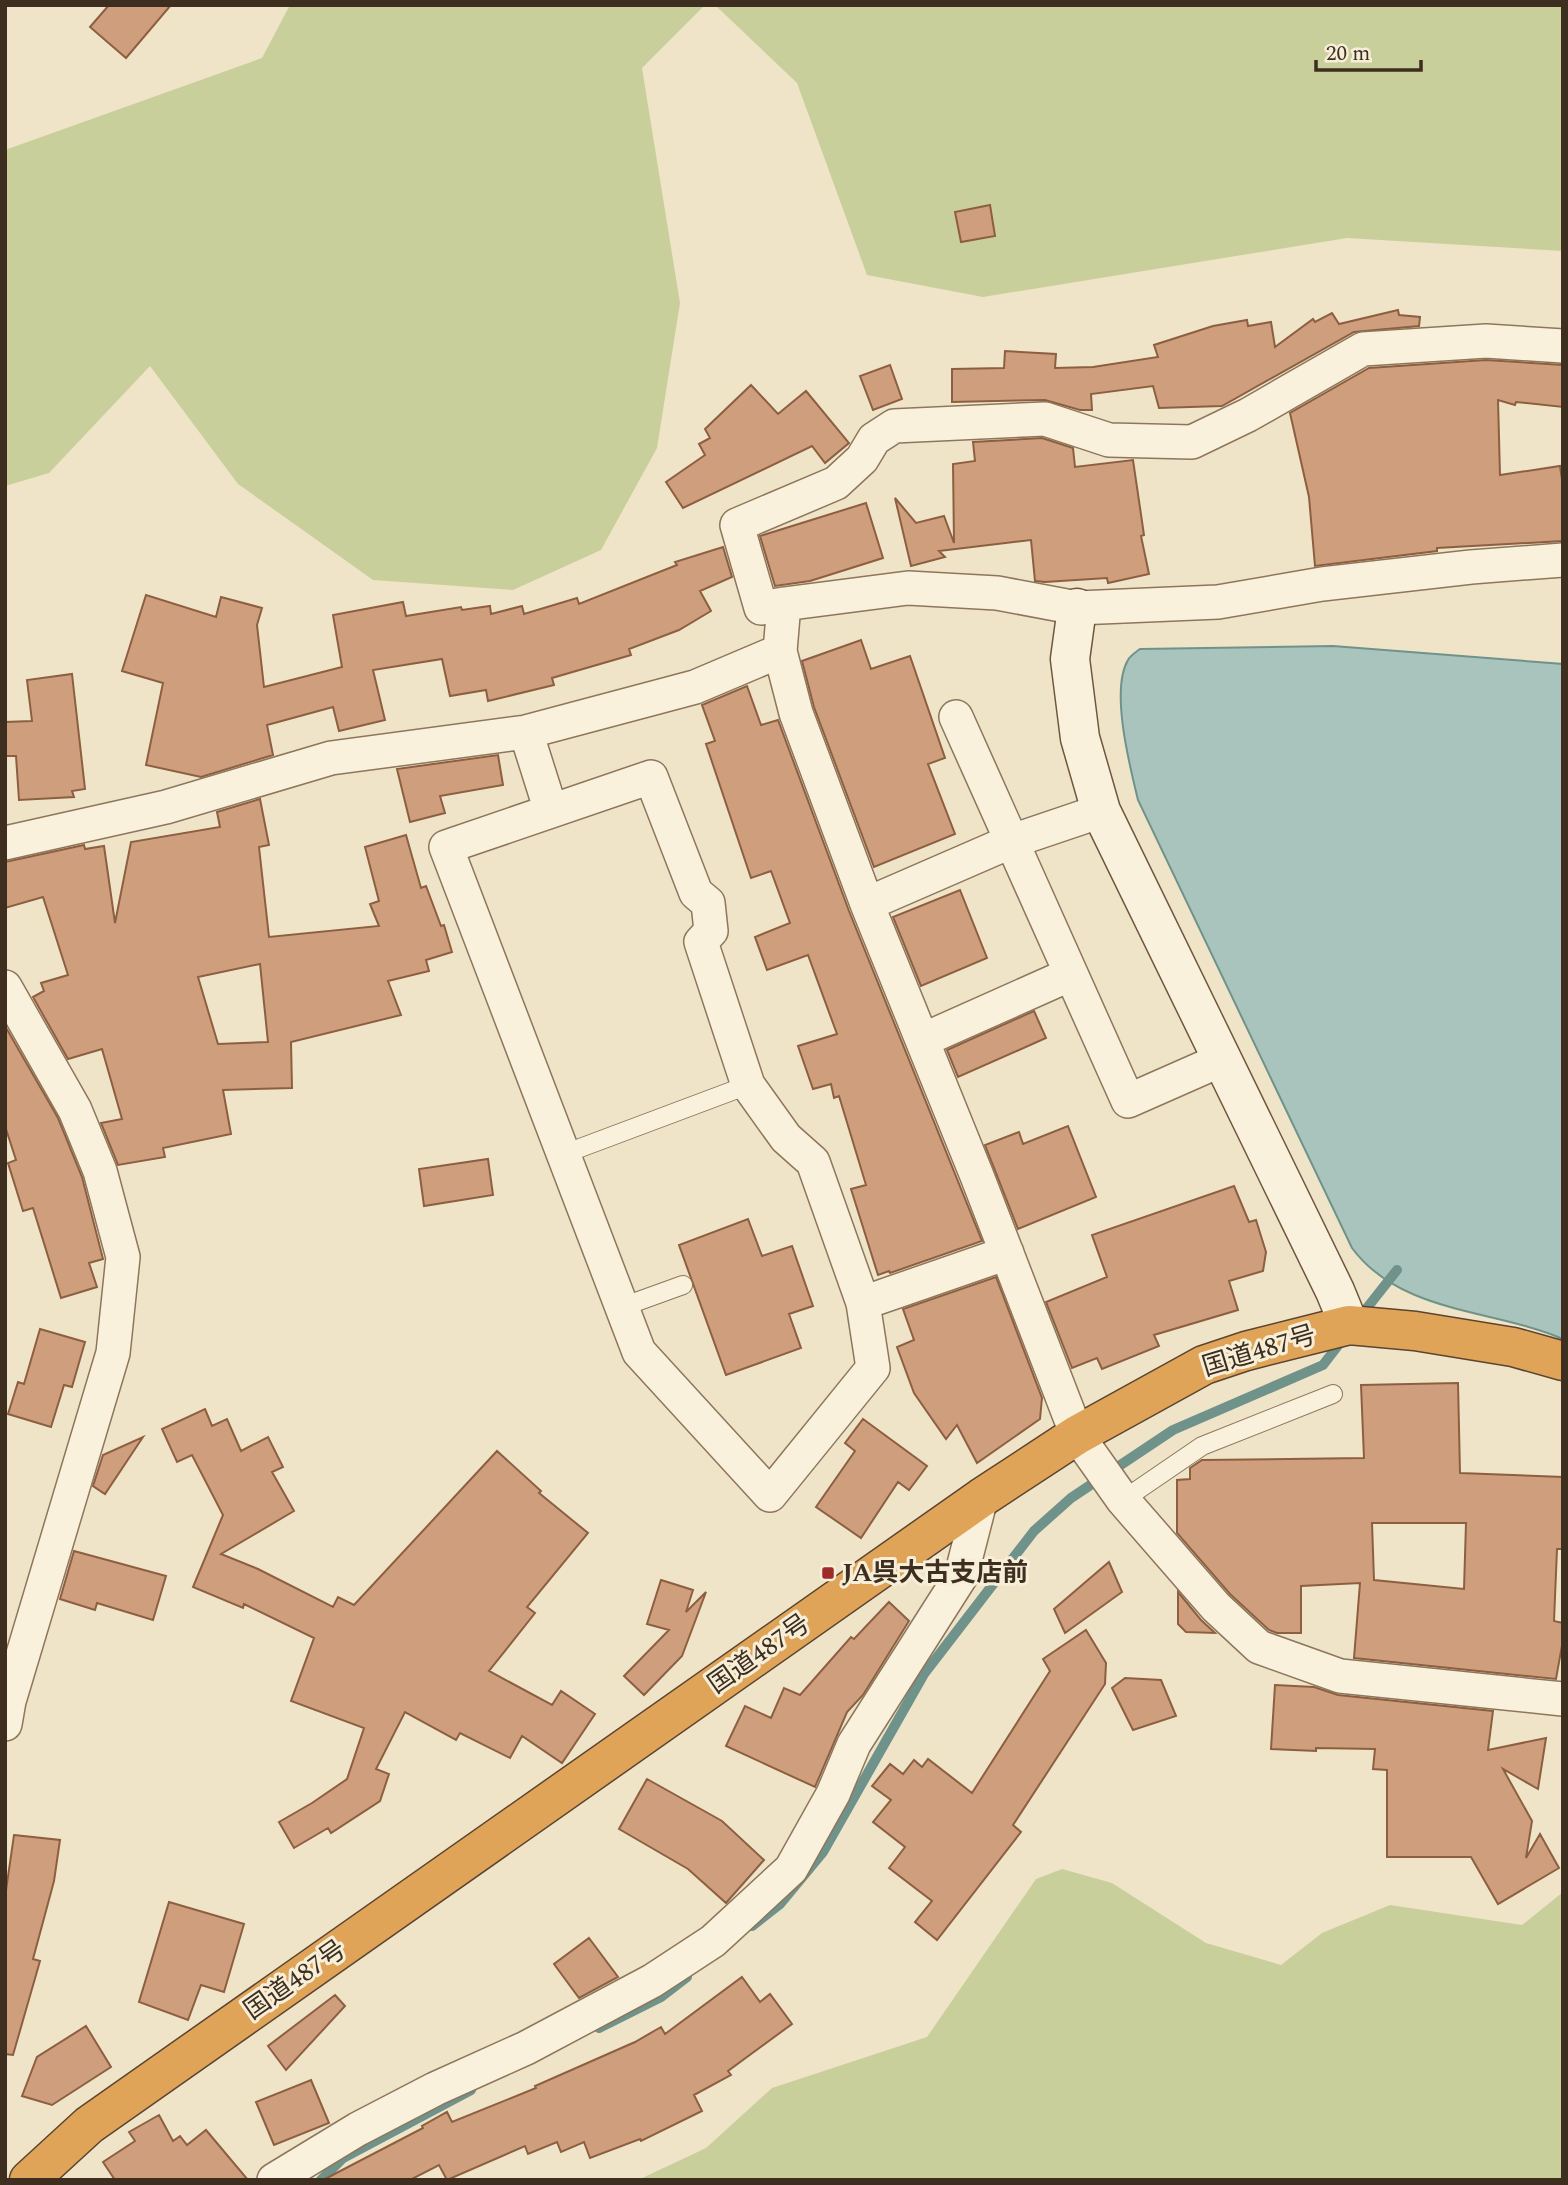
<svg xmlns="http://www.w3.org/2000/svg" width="1568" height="2185" font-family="Spectral,'Noto Sans JP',serif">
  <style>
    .green { fill: #c9cf9b }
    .water { fill: #a9c4bc; stroke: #6f938a; stroke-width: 2 }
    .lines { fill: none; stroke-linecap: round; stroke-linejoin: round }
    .stream { stroke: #6f938a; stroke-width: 10 }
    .building { fill: #cf9f7d; stroke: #8d5f41; stroke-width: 2; fill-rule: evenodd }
    .lane-casing { stroke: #8d765c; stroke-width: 20 }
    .street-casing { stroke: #8d765c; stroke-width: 36 }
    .secondary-casing { stroke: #6f573f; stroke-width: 41 }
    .highway-casing { stroke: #5b4430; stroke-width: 41 }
    .lane { stroke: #faf1dc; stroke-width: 18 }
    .street { stroke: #faf1dc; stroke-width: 33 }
    .secondary { stroke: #faf1dc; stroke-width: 38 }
    .highway { stroke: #e0a458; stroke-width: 38 }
    .poi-dot { fill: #9e2a2b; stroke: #f7eed8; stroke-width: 2.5 }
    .labels { text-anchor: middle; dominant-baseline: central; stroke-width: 6; stroke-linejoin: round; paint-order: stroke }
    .street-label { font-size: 26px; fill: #3d2e20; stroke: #f7eed8 }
    .poi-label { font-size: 26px; font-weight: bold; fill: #3d2e20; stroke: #f7eed8; text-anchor: start }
  </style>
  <rect width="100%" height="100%" fill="#f0e4c8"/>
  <path class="green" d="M290,5H705L642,68L680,303L657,448L601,550L513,590L373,580L238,484L150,366L49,473L5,486V150L262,58Z
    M715,5H1563V251L1347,238L983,297L867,275L797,83Z
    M1062,1869L1112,1883L1206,1943L1281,1965L1322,1933L1390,1905L1522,1925L1563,1892V2180H638L706,2148L772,2088L927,2037L1036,1879Z"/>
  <path class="water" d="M1333,646L1563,664V1339C1494,1309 1401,1314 1352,1248L1138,800C1130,767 1110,690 1128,660C1130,656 1136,652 1140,649Z"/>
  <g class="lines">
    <path class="stream" d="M1359,1318L1397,1270
      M752,1926L780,1904L823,1852L924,1674L1034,1531L1071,1498L1173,1430L1323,1365L1343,1339
      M599,2028L661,1997L687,1977
      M321,2180L343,2158L471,2090"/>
  </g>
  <path class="building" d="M109,5H171L126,58L90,27Z
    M990,205L995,236L961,242L955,212Z
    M1398,310L1399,315L1420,317L1419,326L1354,332L1222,406L1159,408L1153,386L1091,394L1092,410H1080L1045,400L952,402V369L1004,368L1005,351L1056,354L1055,368L1093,367L1158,357L1154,345L1213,326L1247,320L1248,326L1271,322L1275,347L1313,319L1315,322L1332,313L1339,324Z
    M1486,360L1563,365V407L1516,402L1515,405L1498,400L1500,475L1560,466L1563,486V541L1437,548V551L1315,566L1309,497L1290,413L1369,368Z
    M890,365L902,399L873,410L860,376Z
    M751,385L778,414L806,391L849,443L825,463L812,446L683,508L666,482L705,455L699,444L710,438L705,429Z
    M1042,438L1073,448L1075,467L1133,460L1144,535L1141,536L1149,574L1108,583L1107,578L1045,582L1035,581L1031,540L939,551L945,557L911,566L895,498L916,523L944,516L954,543L953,464L975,461L973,442Z
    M866,503L883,558L810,581L775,586L760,536Z
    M723,547L732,577L700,591L711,611L679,630L629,649L631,655L552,678L554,685L488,701L486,690L450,696L442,659L373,670L385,720L339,731L333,707L267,725L273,755L201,777L146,765L163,683L122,671L146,595L216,617L221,597L262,608L257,625L264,687L342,667L333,615L403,602L406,616L461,607L462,610L490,606L491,614L522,606L524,614L577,598L579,604L677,565L675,562Z
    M861,640L871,669L910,656L945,758L928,764L955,834L874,867L814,707L802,661Z
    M72,674L85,789L72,791L74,797L19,800L16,756H5V722L32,721L27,680Z
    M747,686L761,725L778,720L849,911L982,1241L890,1273L889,1271L878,1275L851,1189L866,1185L839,1096L834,1098L831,1084L813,1089L798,1046L837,1034L808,955L767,970L755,937L790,923L771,871L751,878L706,744L715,741L702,705Z
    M498,755L503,785L440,796L445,813L410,822L397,769Z
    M260,799L269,845L259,847L269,937L379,926L370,904L379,901L365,847L406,835L421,888L426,886L441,926L444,925L452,952L426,960L429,971L388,981L401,1015L291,1042L292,1088L223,1090L231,1134L163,1148L165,1157L118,1165L101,1123L122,1119L102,1049L68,1059L33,997L44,991L41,983L68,975L43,897L5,908V862L84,845L85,849L104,846L115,923L131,842L220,827L217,812ZM260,964L268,1042L218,1044L198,977Z
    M960,890L987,958L921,986L893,917Z
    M1034,1011L1046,1038L958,1077L947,1050Z
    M5,1026L58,1118L82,1177L103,1259L89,1263L97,1287L61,1298L33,1208L23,1211L8,1163L16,1160L5,1126Z
    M1068,1126L1096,1197L1018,1229L985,1145L1019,1132L1023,1144Z
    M488,1159L493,1195L424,1206L419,1169Z
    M1234,1186L1249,1222L1256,1220L1266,1252L1263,1271L1229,1281L1238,1310L1154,1335L1159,1346L1102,1369L1097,1358L1072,1368L1046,1302L1107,1277L1092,1235Z
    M748,1219L762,1256L792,1246L813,1306L789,1314L801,1348L726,1375L679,1245Z
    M996,1277L1042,1398L1040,1419L977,1463L957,1425L946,1439L914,1393L897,1347L914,1340L903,1309Z
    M40,1329L85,1342L72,1387L64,1385L51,1427L8,1414L18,1382L24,1384Z
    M1458,1383L1460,1473L1563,1477V1549H1557L1554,1621L1563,1623V1640L1556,1679L1354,1658L1360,1583L1301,1586V1633H1277L1269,1630L1230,1594L1177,1533V1480L1190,1479V1468L1202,1460L1364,1458L1361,1385ZM1372,1523H1466L1464,1589L1374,1580Z
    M205,1409L212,1426L227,1419L241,1451L268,1437L283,1467L272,1472L294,1511L221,1554L258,1569L333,1607L338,1597L354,1605L497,1451L541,1491L539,1493L588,1533L527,1607L535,1613L489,1671L552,1705L561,1691L595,1714L562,1763L522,1736L510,1758L460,1733L456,1740L405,1712L376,1769L389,1774L380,1801L331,1833L328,1828L294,1848L279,1822L312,1803L347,1779L364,1728L291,1701L314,1638L244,1604L243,1608L193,1587L223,1515L192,1455L177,1462L162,1429Z
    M863,1419L927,1466L909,1490L898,1482L861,1538L816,1507L855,1451L845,1443Z
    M143,1437L105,1494L93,1486L103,1455Z
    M74,1551L166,1576L153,1620L97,1603L95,1610L60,1599Z
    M1109,1562L1122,1592L1065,1633L1054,1609Z
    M661,1580L693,1590L686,1612L706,1592L682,1656L644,1695L624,1676L669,1630L647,1624Z
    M1178,1592L1201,1620L1215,1633L1186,1632L1178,1624Z
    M889,1602L909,1621L863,1695L847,1712L815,1787L726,1746L745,1706L771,1718L784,1688L800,1695L851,1637L854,1639Z
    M1086,1630L1106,1663L1105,1684L1013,1825L1021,1832L937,1940L915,1922L932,1901L889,1868L905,1847L873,1822L891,1800L872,1786L890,1764L903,1774L914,1760L922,1767L928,1759L972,1793L1050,1671L1043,1659Z
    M1125,1678L1161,1680L1176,1716L1133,1730L1112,1688Z
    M1275,1685L1314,1687L1338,1695L1493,1711L1488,1750L1546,1738L1538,1789L1503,1769L1532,1821L1526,1858L1540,1834L1559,1868L1498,1904L1471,1857H1387V1770L1373,1769L1375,1749L1316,1748V1751L1271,1749Z
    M647,1779L722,1821L764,1860L726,1903L688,1869L619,1829Z
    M14,1835L60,1840L54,1881L33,1959L40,1961L13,2055L5,2054V1897Z
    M169,1902L244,1924L224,1992L201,1985L188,2020L139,2002Z
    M589,1938L618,1977L579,1998L554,1964Z
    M742,1977L760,2002L770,1994L792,2024L728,2071L731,2075L694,2095L702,2111L641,2141L640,2139L590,2158L584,2142L561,2152L557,2142L528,2154L525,2146L447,2180L439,2165L410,2180H323L423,2128L422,2126L447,2112L452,2122L536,2088L535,2086L635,2042L661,2027L665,2034Z
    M335,1995L345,2006L286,2070L268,2046Z
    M86,2026L111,2067L52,2105L22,2096L37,2057Z
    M311,2080L329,2123L274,2145L256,2102Z
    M159,2115L173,2141L180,2136L187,2145L206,2130L248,2180H115L103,2162L135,2141L129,2132Z"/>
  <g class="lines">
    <g class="lane-casing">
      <path id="lane" d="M564,1154L748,1085
        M622,1307L683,1285
        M1123,1500L1202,1446L1333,1394"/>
    </g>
    <g class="street-casing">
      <path id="street" d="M784,604L761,608L737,525L836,483L862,459L874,439L894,426L1045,419L1109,440L1192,442L1248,415L1363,349L1486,341L1563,346
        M780,651L796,713L867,904L977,1176L1077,1435L1123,1500L1216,1607L1259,1647L1340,1676L1563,1699
        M956,717L1128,1101L1221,1060
        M526,732L551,811
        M5,843L166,807L331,758L526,732L695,687L780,651L784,604L908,588L997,593L1077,608L1218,602L1322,584L1471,567L1563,560
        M867,904L1012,841L1101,811
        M5,987L75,1110L100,1171L123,1257L113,1353L9,1701L5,1724
        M923,1040L1071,974
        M863,1303L813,1162L786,1138L748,1085L701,942L711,931L708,903L696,893L651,777L446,847L639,1352L770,1495L873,1368L863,1303L1007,1253
        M274,2180L358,2129L435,2089L526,2048L652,1981L713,1941L791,1869L833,1794L854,1744L961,1576L981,1498"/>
    </g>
    <g class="secondary-casing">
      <path id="secondary" d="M1077,608L1070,659L1080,738L1101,811L1335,1291L1349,1325"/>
    </g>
    <g class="highway-casing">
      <path id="highway" d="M29,2180L89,2125L981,1498L1077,1435L1204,1365L1246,1351L1349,1325L1415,1331L1513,1347L1563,1361"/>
    </g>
    <use href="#lane" class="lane"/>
    <use href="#street" class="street"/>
    <use href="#secondary" class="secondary"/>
    <use href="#highway" class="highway"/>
  </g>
  <rect class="poi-dot" x="821" y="1566" width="14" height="14" rx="3.5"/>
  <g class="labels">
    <g class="street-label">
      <text transform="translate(1259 1351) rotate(-17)">国道487号</text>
      <text transform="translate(759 1654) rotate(-35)">国道487号</text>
      <text transform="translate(295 1980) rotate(-35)">国道487号</text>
    </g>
    <g class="poi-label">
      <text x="842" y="1573">JA呉大古支店前</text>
    </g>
  </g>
  <rect width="1568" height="2185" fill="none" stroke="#3d2e20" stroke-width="14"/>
  <path d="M1316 60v10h105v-10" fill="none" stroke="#3d2e20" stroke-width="3.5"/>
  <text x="1326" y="60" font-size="21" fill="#3d2e20" stroke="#f7eed8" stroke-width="5" paint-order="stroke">20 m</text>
</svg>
